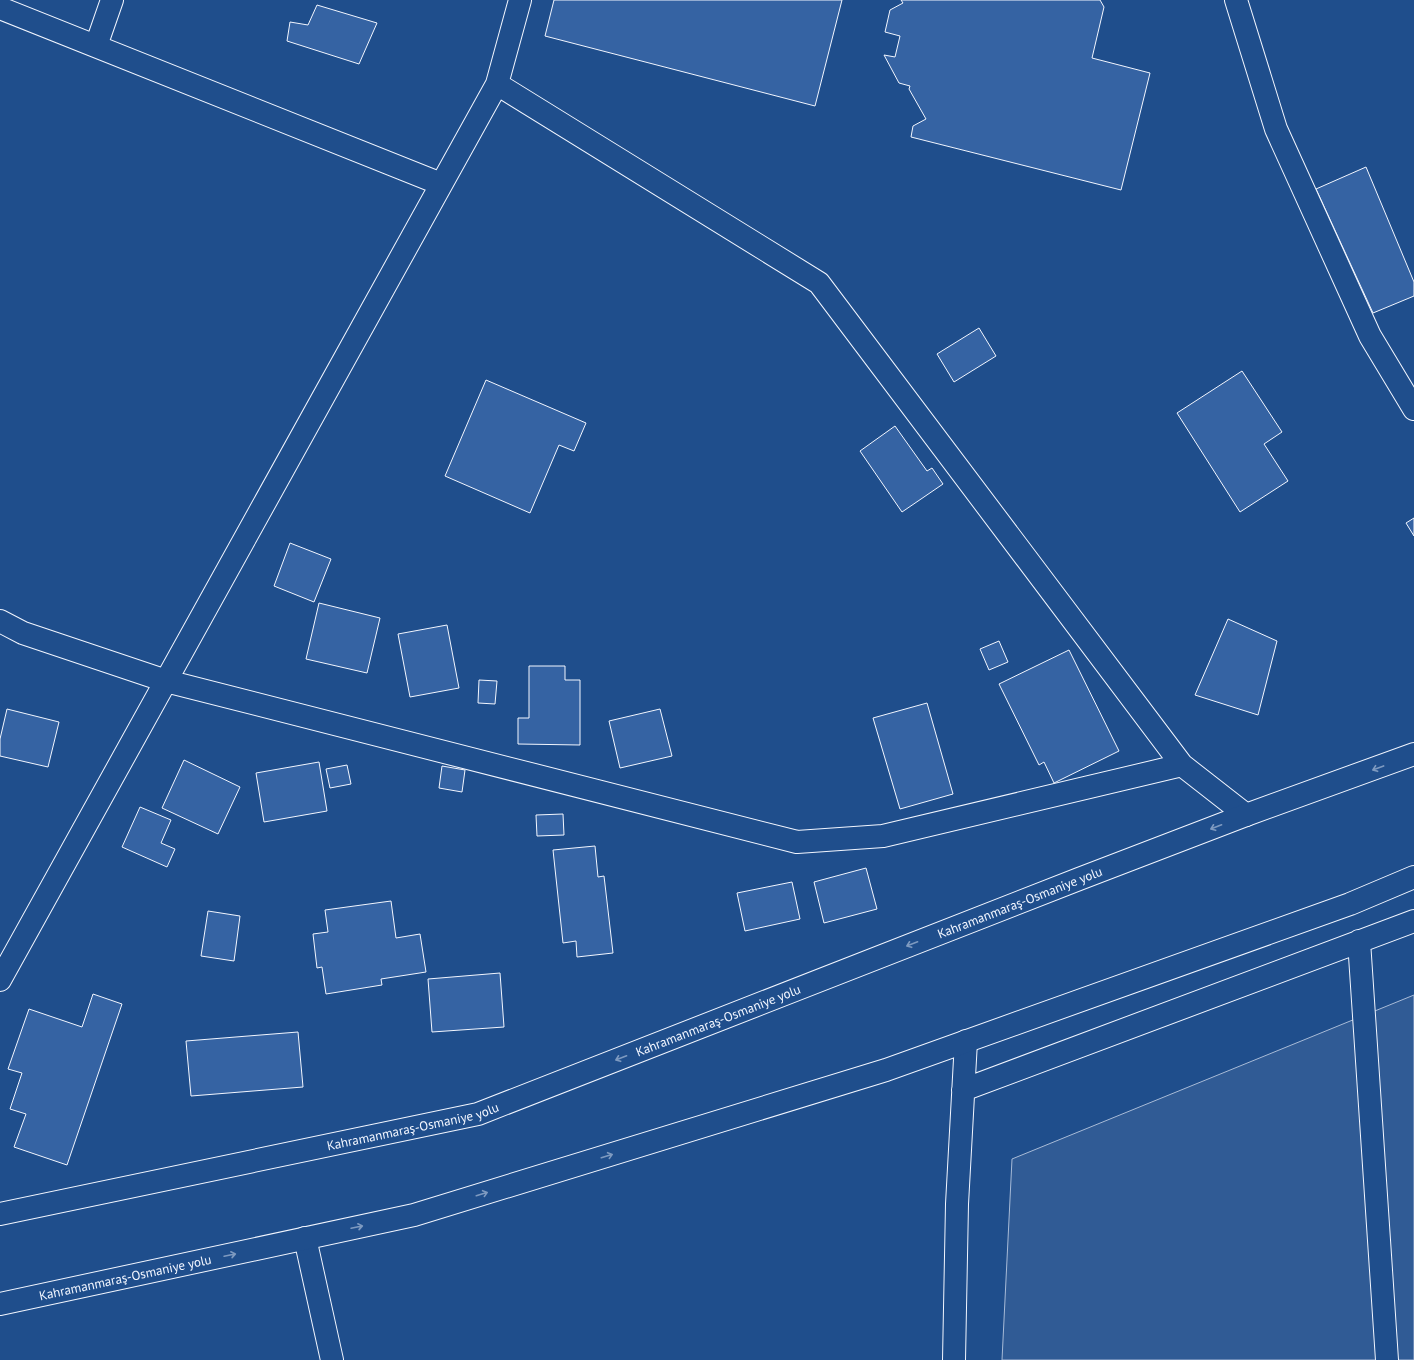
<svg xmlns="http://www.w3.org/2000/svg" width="1414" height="1360" font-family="'PT Sans',sans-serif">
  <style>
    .built { fill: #305b95; stroke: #a8bbd7 }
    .building { fill: #3563a3; stroke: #f2f6ff }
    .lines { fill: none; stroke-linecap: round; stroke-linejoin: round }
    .minor-casing { stroke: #f2f6ff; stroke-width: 24 }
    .highway-casing { stroke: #f2f6ff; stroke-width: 24 }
    .minor { stroke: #1f4e8c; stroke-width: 22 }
    .highway { stroke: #1f4e8c; stroke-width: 22 }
    .oneway { stroke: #7e9ac0 }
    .labels { text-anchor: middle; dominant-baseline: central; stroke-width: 3; stroke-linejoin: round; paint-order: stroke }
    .street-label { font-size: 13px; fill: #f2f6ff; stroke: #1f4e8c }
  </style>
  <rect width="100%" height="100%" fill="#1f4e8c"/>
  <path class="built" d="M1414,995V1360H1002L1012,1159Z"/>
  <path class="building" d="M554,0H842L815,106L545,36Z
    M901,0H1100L1104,7L1092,58L1150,73L1121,190L911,137L913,126L926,119L909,89L910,86L899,83L884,55L895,57L900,36L885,32L890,10L903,3Z
    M317,5L377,23L359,64L287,41L290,22L308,25Z
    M1366,167L1414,282V296L1373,313L1316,189Z
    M979,328L996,356L954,382L937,354Z
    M1242,371L1282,432L1264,444L1288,481L1240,512L1177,413Z
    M486,380L586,423L574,451L559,445L530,513L445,476Z
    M895,426L927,471L932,468L943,484L902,512L860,451Z
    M1414,518V536L1406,523Z
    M290,543L331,559L314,602L274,586Z
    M319,603L380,618L367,673L306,659Z
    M1228,619L1277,641L1258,715L1195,695Z
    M447,625L459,688L410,697L398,634Z
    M999,641L1008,662L989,670L980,649Z
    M1069,650L1119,751L1054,783L1044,762L1039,765L999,684Z
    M529,666H565V680H580V745L518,744V718H529Z
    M479,680L497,681L495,704L478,703Z
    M927,703L953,794L900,809L873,718Z
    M7,709L59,722L48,767L0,756V739Z
    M660,709L672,756L620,768L609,721Z
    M184,760L240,787L218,834L162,808Z
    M319,762L327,811L264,822L256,773Z
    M347,765L351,784L330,788L326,769Z
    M442,766L465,770L462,792L439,788Z
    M140,807L171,820L161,843L175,849L167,867L122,847Z
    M563,814L564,835L537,836L536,815Z
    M595,846L598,877L604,876L613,953L577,957L576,941L563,943L553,850Z
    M866,868L877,909L824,923L814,882Z
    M792,882L800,919L745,931L737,893Z
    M391,901L396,938L420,934L426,972L381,979L382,985L326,994L322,967L317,968L313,934L328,932L325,910Z
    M208,911L240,916L234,961L201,956Z
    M500,973L504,1027L432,1032L428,979Z
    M93,994L122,1004L67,1165L14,1147L26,1114L10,1109L22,1073L8,1069L29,1009L82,1027Z
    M298,1032L303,1087L191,1096L186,1041Z"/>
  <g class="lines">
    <g class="minor-casing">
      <path id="minor" d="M1236,0L1276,129L1370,336L1414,409
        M0,8L441,184
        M96,46L112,0
        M497,84L819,283L1182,765L1246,815
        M0,621L23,633L166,681L797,842L883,836L1182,765
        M1359,941L1387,1360
        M0,980L497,84L520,0
        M963,1090L1414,921
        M305,1238L332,1360
        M954,1360L957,1204L966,1041"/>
    </g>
    <g class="highway-casing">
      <g id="highway">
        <path id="s1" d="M0,1214L478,1114L1079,879L1246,815L1414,754"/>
        <path id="s2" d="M0,1304L414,1215L886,1070L1350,904L1414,877"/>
      </g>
    </g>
    <use href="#minor" class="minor"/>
    <use href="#highway" class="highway"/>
  </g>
  <defs><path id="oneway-shaft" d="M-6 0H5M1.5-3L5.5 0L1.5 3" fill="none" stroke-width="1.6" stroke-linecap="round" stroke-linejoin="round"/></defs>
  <g class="oneway">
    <use href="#oneway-shaft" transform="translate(1378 768) rotate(160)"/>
    <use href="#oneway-shaft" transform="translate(1216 827) rotate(159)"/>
    <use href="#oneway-shaft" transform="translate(912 944) rotate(159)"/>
    <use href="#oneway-shaft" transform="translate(621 1058) rotate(159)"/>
    <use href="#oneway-shaft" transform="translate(607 1156) rotate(-17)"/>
    <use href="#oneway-shaft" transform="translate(482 1194) rotate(-17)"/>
    <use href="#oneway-shaft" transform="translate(357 1227) rotate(-12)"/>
    <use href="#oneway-shaft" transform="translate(230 1255) rotate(-12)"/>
  </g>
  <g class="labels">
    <g class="street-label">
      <text stroke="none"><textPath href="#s1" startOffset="1070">Kahramanmaraş-Osmaniye yolu</textPath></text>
      <text stroke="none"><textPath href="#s1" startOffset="746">Kahramanmaraş-Osmaniye yolu</textPath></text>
      <text stroke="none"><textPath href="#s1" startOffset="422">Kahramanmaraş-Osmaniye yolu</textPath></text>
      <text stroke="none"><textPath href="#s2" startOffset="128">Kahramanmaraş-Osmaniye yolu</textPath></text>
    </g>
  </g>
</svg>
